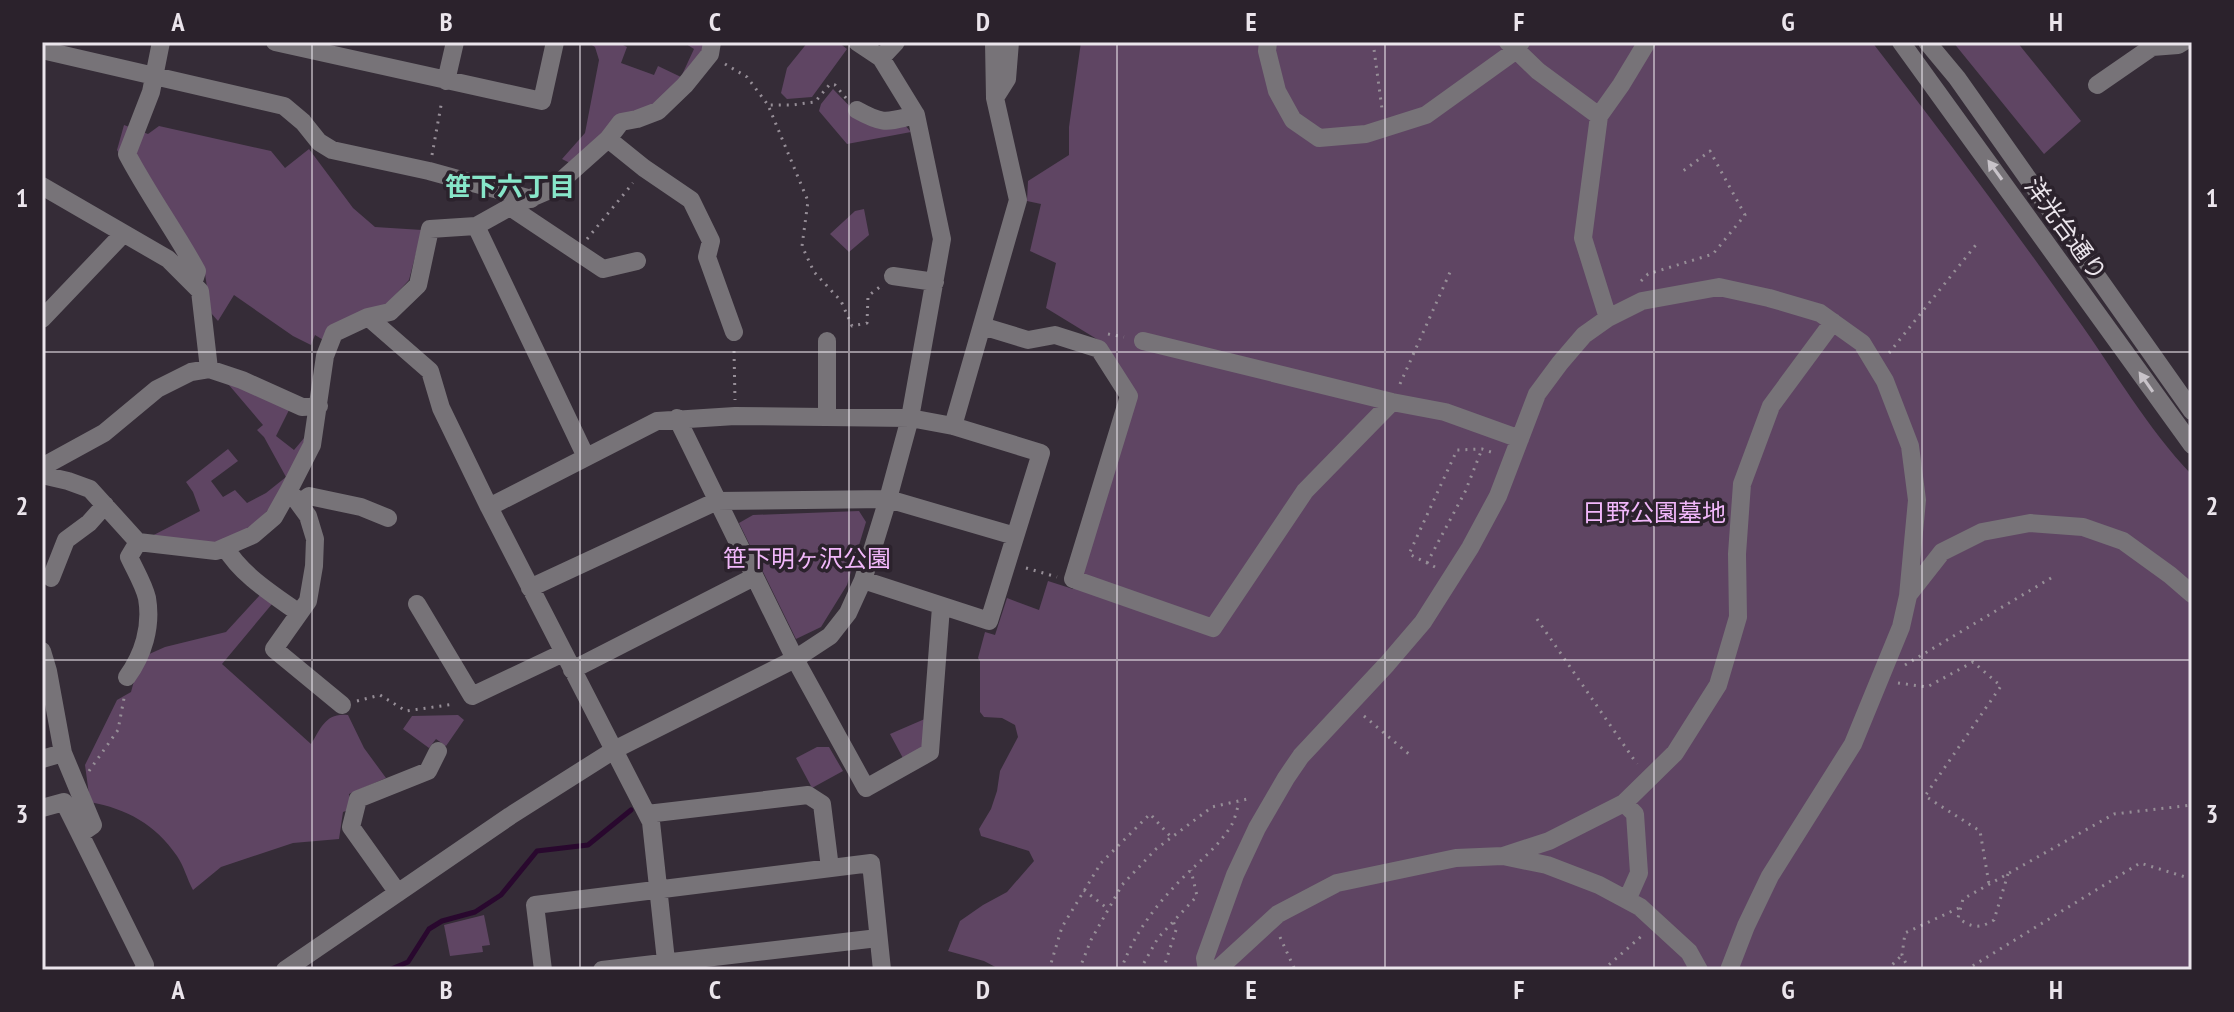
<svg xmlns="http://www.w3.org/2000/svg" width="2234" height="1012" font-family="'PT Sans Narrow','Noto Sans JP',sans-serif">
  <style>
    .green { fill: #5f4563 }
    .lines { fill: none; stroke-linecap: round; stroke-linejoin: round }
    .stream { stroke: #29082e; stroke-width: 5 }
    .path { stroke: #968e97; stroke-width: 3; stroke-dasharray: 2 6; stroke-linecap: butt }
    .minor { stroke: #777378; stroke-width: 18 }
    .oneway { fill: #c8c3c9 }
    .grid { fill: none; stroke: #ebe5ec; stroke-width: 2; stroke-opacity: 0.55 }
    .labels { text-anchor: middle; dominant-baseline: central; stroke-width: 7; stroke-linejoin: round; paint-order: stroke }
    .street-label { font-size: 24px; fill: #ebe5ec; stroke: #2b222c }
    .park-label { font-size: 24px; fill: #f1b7fa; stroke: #2b222c }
    .neighbourhood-label { font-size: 26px; font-weight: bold; fill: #87e6c9; stroke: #2b222c }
    .neatline { fill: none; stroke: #ebe5ec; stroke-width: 3 }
    .grid-label { font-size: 26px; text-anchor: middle; font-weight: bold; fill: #ebe5ec }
  </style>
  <rect width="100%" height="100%" fill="#352c37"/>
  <path class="green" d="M587,42H617L627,47L621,63L654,75L658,66L681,77L694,49L683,42H708L683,82L572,164L562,159L585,133L599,60L595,47Z
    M808,42H838L847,49L812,97L787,99L781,93L787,68Z
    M1081,42H1872C1942,132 2010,224 2076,317C2114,370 2147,428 2192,475V970H1001L984,961L948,951L960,921L983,905L1007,892L1034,861L1029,851L981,836L979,829L991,809L997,791L1000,771L1018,737L1015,725L1002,718L984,717L980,712V661L978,658L985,632L995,635L1007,598L1039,610L1048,581L1073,589L1138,395L1100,341L1046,308L1056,263L1030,251L1041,204L1027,201L1028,181L1069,155V127Z
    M1953,42H2017L2081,121L2044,154Z
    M833,89L863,120L903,123L911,132L847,144L819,111L821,104Z
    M124,125L148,134L159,126L271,151L285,168L309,149L353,208L375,227L422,230L409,280L384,307L325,341L315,335L311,345L293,336L234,295L218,321L211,313L205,274L187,260L117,150Z
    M864,209L869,235L849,252L830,234L855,211Z
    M223,378L290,408L276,436L294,450L305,437L309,440L273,505L246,533L216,545L146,539L200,511L193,492L186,482L228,449L238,461L211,481L223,497L235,490L247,503L266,493L286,477L264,437L257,430L263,425Z
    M859,511L866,522L847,585L821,627L796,639L739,523L753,515Z
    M260,595L272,604L222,664L311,744C321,728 326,712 348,715L364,748L386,778L349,794L351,809L343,812L339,839L293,843L221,867L193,890C187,879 184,866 177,856C155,824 127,809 90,802L85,765L117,700L131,692L135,677L147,655L165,647L226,632Z
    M458,715L464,720L446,746L436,739L429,748L403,729L412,716Z
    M927,718L926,748L904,760L890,734Z
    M817,747H829L843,771L812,788L796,758Z
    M484,915L490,945L482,946L483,952L450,956L444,925Z"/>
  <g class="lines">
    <path class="stream" d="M389,970L408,962L429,929L442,921L475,912L501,895L537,851L588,845L631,810"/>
    <path class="path" d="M1373,42L1382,109
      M1152,43L1153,42
      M725,64L747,77L768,105
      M846,98L835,85L830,84L815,102L792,105H768L808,201L802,246L814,272L841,301L852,326L867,323L868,296L881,286
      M432,155L442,100
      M587,239L633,183
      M1641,281L1648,274L1713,254L1745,215L1710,151L1683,171
      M1108,334L1124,337
      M734,351L735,400
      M1889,353L1979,241
      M1400,384L1451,270
      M1427,563L1465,492L1482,449
      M1435,567L1409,554L1457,450L1482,449L1494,453
      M1026,568L1057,577
      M1537,619L1637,764
      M1905,665L2056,575
      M1898,683L1927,687L1973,662L2001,686L1925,796L1980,831L1989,884
      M357,701L380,695L406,711L455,704
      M1364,716L1410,755
      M89,771L118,730L125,693
      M2008,874L1994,920C1979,929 1972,928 1958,918L1963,899L2114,814L2192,805
      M1084,890L1108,909
      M1280,937L1295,970
      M1049,970L1062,927L1101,863L1150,814L1171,837
      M1079,970L1091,940L1122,885L1156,849L1212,807L1252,798
      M1121,970C1132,938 1152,910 1175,886C1193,866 1217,849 1231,826C1235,819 1237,810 1239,802
      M1140,970L1158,938L1197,896L1191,870
      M1163,970L1176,930L1173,920
      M1603,970L1645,933
      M1887,970L1901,956
      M1909,970L1902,955L1905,933L1961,907
      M1966,970L2140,863L2192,879"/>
    <path class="minor" d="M161,42L151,92L127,154C148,194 175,231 197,271L193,284
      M275,42L542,101L555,42
      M994,42L995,98L1007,79L1010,42
      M1268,42L1267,51L1277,91L1293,120L1319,138L1366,134L1426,115L1515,51L1521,42
      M1508,42L1538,71L1599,116L1583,238L1608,318
      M1901,42L2192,445
      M1927,42L1957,78L2192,411
      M42,50L284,106L303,122L319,142L332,150L429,171L531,199
      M881,58L896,42
      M446,81L455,42
      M2097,85L2152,47L2178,45L2183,42
      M857,110C884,125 886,122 916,115
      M1599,116L1621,85L1647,42
      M608,139L621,122L637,119L658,111L685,85L710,54L712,42
      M42,186L168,259L200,291L209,369
      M510,207L603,269L637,261
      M893,276L935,282
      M368,317L430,371L441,408L489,507
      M42,319L123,234
      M982,326L1028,340L1055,335L1099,349L1129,396L1073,579L1213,628L1305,491L1392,402
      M827,341V417
      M1143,341L1392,402L1445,412L1520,439
      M677,418L795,659L866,788L930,752L941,607
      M953,426L1018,200L995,98
      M586,457L476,226L510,207L552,189L608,139L644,168L691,200L711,241L707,257L734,332
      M42,467L104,433L157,389L191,372L209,369L242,380L302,407L319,406
      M42,475L68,481L90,489L138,542L129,557C135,570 144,585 147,598C152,627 143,655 127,677
      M299,503L309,496L361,507L388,518
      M138,542L216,551L253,535L274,517L289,490
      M225,547C241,575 274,595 299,613
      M51,578L66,540L89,523L105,505
      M530,588L717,501L888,499L1015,536
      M1909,594L1942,552L1982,532L2030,523L2083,527L2123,541L2170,575L2192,594
      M417,604L472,696L563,653
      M42,651L48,671L63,753L93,825L80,834L145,965L143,970
      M572,670L754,577
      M342,705L274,649L308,601L314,566L315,539L308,516L289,490L312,445L325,356L334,333L368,317L390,312L418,285L430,229L476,226
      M42,759L63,753
      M1624,803L1635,814L1639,873L1627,900
      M42,808L64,802L80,834
      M647,814L808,795L822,804L830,868
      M1503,856L1549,841L1624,803L1675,753L1718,685L1738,617L1737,554L1742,484L1771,406L1833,322
      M398,893L351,827L358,799L428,771L438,751
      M285,970L510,816L614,750L795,659L830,636L848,613L863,580L888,499L910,418L942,239L916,115L881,58L857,42
      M543,970L535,905L871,863L882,970
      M602,970L878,938
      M667,970L651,822L489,507L657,421L735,416L910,418L953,426L1041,453L989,621L863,580
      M1207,970L1205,958L1235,875L1257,828L1286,778L1301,756L1387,664L1423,622L1470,548L1498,496L1537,394L1560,363L1584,335L1608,318L1642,301L1719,287L1769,298L1820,313L1862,343L1885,381L1910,446L1917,500L1908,596L1901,627L1853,744L1770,876L1746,926L1729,970
      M1217,970L1278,914L1337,883L1456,858L1503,856L1547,865L1599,885L1640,907L1689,952L1699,970"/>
  </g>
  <defs><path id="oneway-solid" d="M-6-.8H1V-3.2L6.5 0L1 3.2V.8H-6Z" transform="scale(2)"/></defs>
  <g class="oneway">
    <use href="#oneway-solid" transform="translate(1995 170) rotate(-126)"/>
    <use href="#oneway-solid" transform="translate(2146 382) rotate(-125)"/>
  </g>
  <path class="grid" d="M312,42V970M580,42V970M849,42V970M1117,42V970M1385,42V970M1654,42V970M1922,42V970M42,352H2192M42,660H2192"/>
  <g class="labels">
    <g class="street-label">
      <text transform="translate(2066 229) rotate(54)">洋光台通り</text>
    </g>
    <g class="park-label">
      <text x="1654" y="512">日野公園墓地</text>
      <text x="807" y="558">笹下明ヶ沢公園</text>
    </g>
    <g class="neighbourhood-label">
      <text x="510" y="186">笹下六丁目</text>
    </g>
  </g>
  <rect width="2234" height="1012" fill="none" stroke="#2b222c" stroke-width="88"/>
  <rect x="44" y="44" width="2146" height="924" class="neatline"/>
  <g class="grid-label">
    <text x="178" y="31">A</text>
    <text x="446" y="31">B</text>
    <text x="715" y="31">C</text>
    <text x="983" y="31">D</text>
    <text x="1251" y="31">E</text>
    <text x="1519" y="31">F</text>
    <text x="1788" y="31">G</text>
    <text x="2056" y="31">H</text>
    <text x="22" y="207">1</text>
    <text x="2212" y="207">1</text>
    <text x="22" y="515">2</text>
    <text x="2212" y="515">2</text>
    <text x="22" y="823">3</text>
    <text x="2212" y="823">3</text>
    <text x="178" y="999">A</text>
    <text x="446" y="999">B</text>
    <text x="715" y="999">C</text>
    <text x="983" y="999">D</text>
    <text x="1251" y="999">E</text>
    <text x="1519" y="999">F</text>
    <text x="1788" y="999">G</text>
    <text x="2056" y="999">H</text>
  </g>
</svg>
